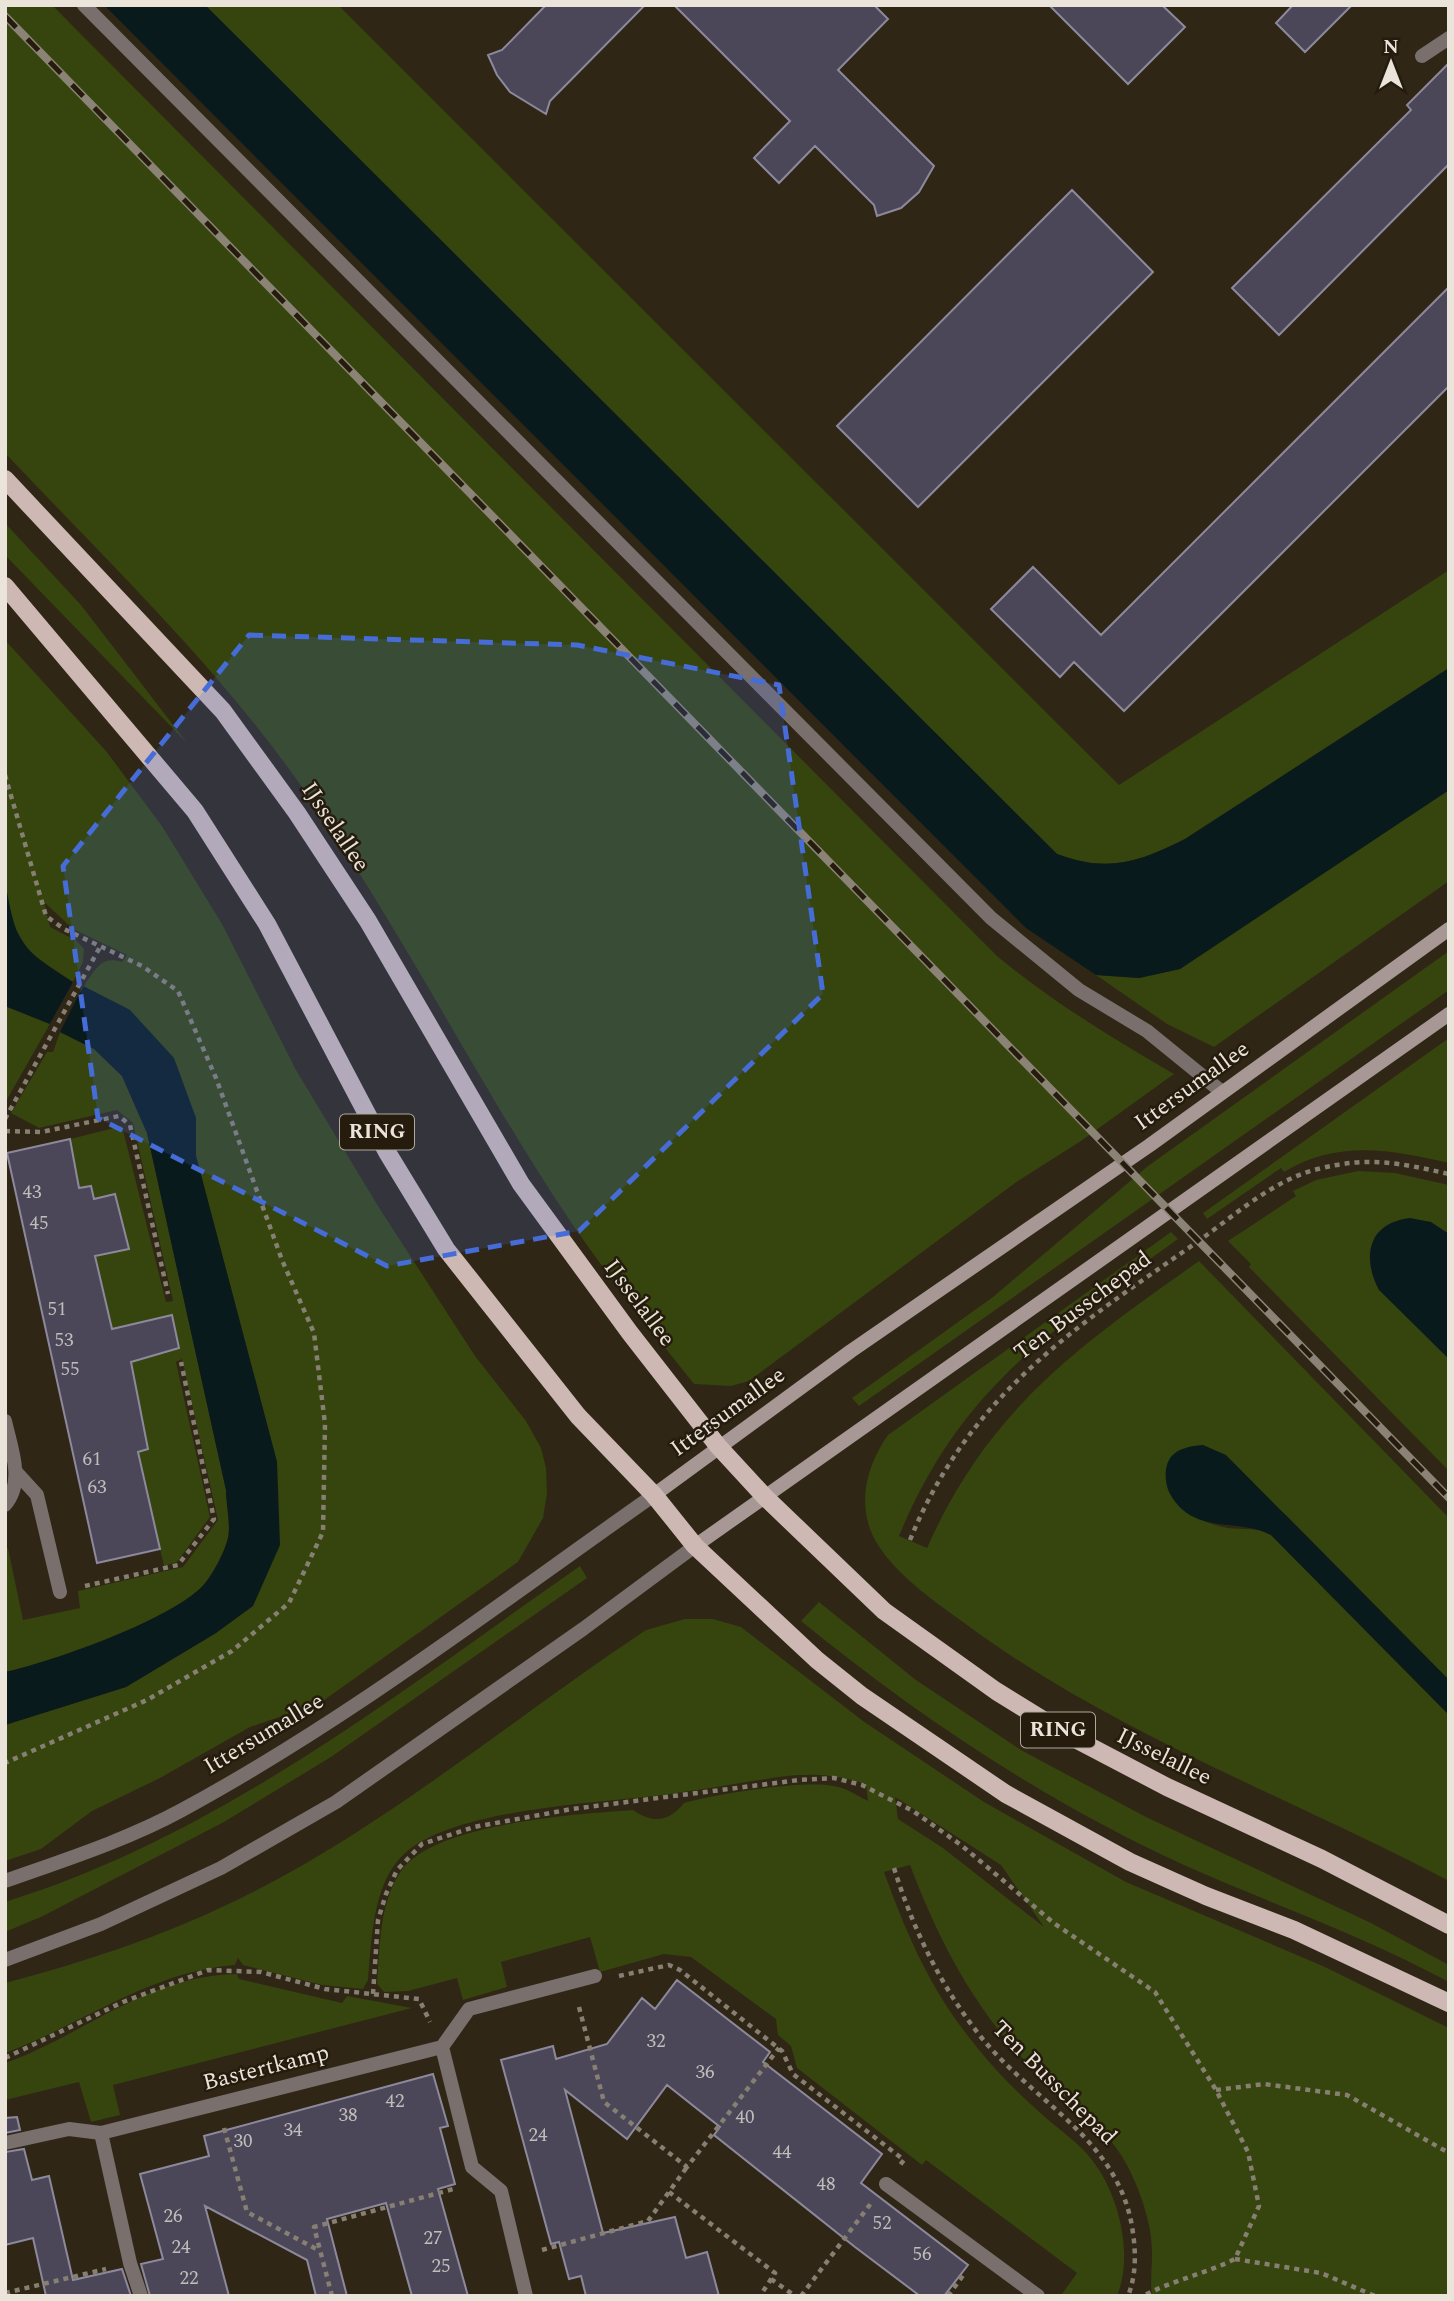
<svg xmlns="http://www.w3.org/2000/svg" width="1454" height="2301" font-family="Spectral,serif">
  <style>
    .green { fill: #36440e; fill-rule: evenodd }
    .water { fill: #081a1c }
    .pier { fill: #2f2616 }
    .building { fill: #4b4758; stroke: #8d899c; stroke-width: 2 }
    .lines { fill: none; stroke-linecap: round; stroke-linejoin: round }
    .path { stroke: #867f72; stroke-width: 4.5; stroke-dasharray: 5 5; stroke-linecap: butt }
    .service { stroke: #796f6d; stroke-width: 14 }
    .minor { stroke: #796f6d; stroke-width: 14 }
    .tertiary { stroke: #796f6d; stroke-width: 14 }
    .secondary { stroke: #a89895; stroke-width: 14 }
    .primary { stroke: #cdb8b4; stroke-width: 18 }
    .rail-casing { stroke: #8b8476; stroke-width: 8 }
    .rail { stroke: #251c0d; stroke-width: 5; stroke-dasharray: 16; stroke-linecap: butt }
    .marked { fill: #466cd8; fill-opacity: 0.2; stroke: #466cd8; stroke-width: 5; stroke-dasharray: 14 9; stroke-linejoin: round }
    .labels { text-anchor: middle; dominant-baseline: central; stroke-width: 5; stroke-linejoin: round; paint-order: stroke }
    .number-label { font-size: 19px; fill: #c2bdba }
    .shield { fill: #251c0d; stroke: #afa89c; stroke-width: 2 }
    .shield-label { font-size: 21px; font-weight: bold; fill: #eae4da }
    .street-label { font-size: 23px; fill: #eae4da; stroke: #251c0d }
  </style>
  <rect width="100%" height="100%" fill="#2f2616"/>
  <path class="green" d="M5,5H52L997,956C1053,1002 1112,1038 1174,1074L1081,1141L1015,1183L749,1381L731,1386L694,1384C644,1322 594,1259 551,1192C463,1056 391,911 297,780C212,661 105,559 5,453Z
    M205,5H338L1119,785L1449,570V668L1185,839C1140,862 1107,873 1057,854Z
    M5,523L81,605L187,743L5,555Z
    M5,640L106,751L162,826L222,924L296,1070L378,1206L475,1356L526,1421L541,1448L546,1468L547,1493L543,1518L518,1562L320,1703L250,1727L160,1778L92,1811L41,1849L5,1861V1725L126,1687L216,1633L277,1462L196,1156V1117L130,1010L83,986C95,972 100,955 122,962L127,955L73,929L44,902L50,927L77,941L84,949L83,962L73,982L31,954L12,924L5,881Z
    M1449,790V881L1214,1047L1167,1024L1096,975L1139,978L1180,969Z
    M1449,951V990L859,1406L852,1398L993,1297L1148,1166Z
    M5,1006L50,1024L5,1103Z
    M60,1032L94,1049L122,1076L147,1133L226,1490C226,1504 231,1525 228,1538C225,1551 214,1572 206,1582C180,1617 49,1663 5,1672V1549L8,1548L23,1620L80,1608L78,1591L183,1567L218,1520L182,1359L176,1362L210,1517L177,1562L164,1566L144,1480L126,1484L80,1271L98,1267L95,1257L122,1250L62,1192L72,1151L70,1139L122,1126L166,1302L173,1301L133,1123L117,1110L39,1128L11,1113L47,1052H53Z
    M1449,1038V1163C1392,1150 1338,1139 1284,1172L1281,1168L1207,1219L1203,1213Z
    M1358,1171L1395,1173L1449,1185V1234C1424,1218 1393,1211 1374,1238L1427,1337L1449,1359V1471L1249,1267L1251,1264L1228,1241L1296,1196L1293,1191L1316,1180Z
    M1171,1232L1178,1239C1053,1330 961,1386 899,1536L927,1548C989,1408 1079,1346 1199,1261L1449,1518V1680L1287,1516L1203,1445L1177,1451L1167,1486C1179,1511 1201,1523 1228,1528C1244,1530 1257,1527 1271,1535L1449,1715V1881C1288,1796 1114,1734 967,1625C937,1603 901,1579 880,1548C855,1512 864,1469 888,1435Z
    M580,1566L587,1578L331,1757L224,1822L43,1916L5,1932V1902C219,1836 399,1692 580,1566Z
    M819,1602L916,1680L1021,1750L1146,1817L1371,1923L1449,1965V1982C1364,1936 1274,1905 1186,1866C1046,1802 920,1718 801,1621Z
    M685,1619H713L741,1627L863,1721L984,1802L1126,1882L1325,1967L1449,2028V2296H1152C1150,2281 1152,2268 1152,2253C1152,2224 1141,2193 1128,2167C1106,2123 1062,2099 1029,2065C973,2007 938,1939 910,1865L884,1872C904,1927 926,1980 962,2028C986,2061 1014,2090 1045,2117C1061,2131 1079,2143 1092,2160C1119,2194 1134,2255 1117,2296L1062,2294L1077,2273L926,2160L922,2165L797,2068L791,2046L778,2035L776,2019L691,1957L664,1954L600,1972L590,1937L501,1962L507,1987L463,2000L457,1978L408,1991L384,1992L377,1984C380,1947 379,1903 401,1871C434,1823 578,1814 633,1810C653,1824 669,1822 684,1803C715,1794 803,1780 833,1786C847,1788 856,1795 868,1801L866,1784C835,1774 810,1773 779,1777C740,1783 702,1790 663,1795C598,1803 450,1809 403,1855C372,1886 372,1939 368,1980L363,1989L322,1985L243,1965L238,1958L235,1965C151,1971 83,2024 5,2053V1983C84,1962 161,1937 235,1901C382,1830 510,1720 646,1630ZM895,1797L1001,1865L1044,1927L943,1848L898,1819Z
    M237,1974L239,1979L342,2003L347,1996L412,2008L113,2085L120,2115L91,2122L79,2082L5,2100V2063C87,2034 144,1976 237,1974Z"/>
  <path class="water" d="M104,5H205L1057,854C1107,873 1140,862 1185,839L1449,668V790L1180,969L1139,978L1096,975L1026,928Z
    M5,881C16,944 20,948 73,982L50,1024L5,1006Z
    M83,986L130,1010L174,1058L196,1118V1156L277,1462L280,1545L253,1606L216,1633L126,1687L5,1725V1672C49,1663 180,1617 206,1582C214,1572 225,1551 228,1538C231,1525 226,1504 226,1490L147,1133L122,1076L94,1049L60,1032Z
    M1410,1218L1431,1222L1449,1234V1359L1379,1290C1361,1256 1369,1223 1410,1218Z
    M1203,1445L1226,1455L1449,1680V1715L1271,1535C1239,1517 1192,1537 1169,1492C1165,1482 1164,1469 1169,1460C1176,1448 1191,1446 1203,1445Z"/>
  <path class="pier" d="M75,979L74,990L61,1013L53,1027H48Z
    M86,983L66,1016L59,1035L57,1031L63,1015L81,984Z"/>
  <path class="building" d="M546,5H645L550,101L546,114L510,92L497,75L488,55L502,50Z
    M674,5H874L888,19L838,70L934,166L919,192L901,208L877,216L874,205L815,146L779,183L754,158L790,121Z
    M1049,5H1162L1185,27L1128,84Z
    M1293,5H1352L1305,52L1276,23Z
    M1449,63V164L1279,335L1232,288L1411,110L1407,105Z
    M1072,190L1153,272L918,507L837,426Z
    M1449,287V386L1124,711L1074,662L1060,677L991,609L1033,567L1101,635Z
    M70,1139L79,1188L91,1186L94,1199L115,1194L129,1249L95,1256L112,1329L172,1315L179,1348L131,1362L148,1449L138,1452L160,1549L97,1563L7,1153Z
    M677,1980L770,2052L763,2062L882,2154L861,2183L968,2265L944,2296H920L855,2247L714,2135L720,2127L667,2085L627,2139L565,2090L603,2233L675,2217L686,2258L707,2252L719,2296H586L581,2276L569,2279L559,2242L551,2244L501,2060L553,2046L556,2059L607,2044L642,1998L655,2009Z
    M433,2074L448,2126L440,2128L455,2184L438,2189L468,2296H412L386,2203L327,2219L347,2296H316L307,2260L205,2206L229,2296H150L141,2264L163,2259L140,2174L209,2156L204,2136Z
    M17,2117L20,2130L5,2133V2118Z
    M24,2149L32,2180L49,2176L73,2280L122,2269L131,2296H46L33,2238L5,2245V2152Z"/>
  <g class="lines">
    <path class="path" d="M5,775L46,916L64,929L142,966L178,991L216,1078L282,1260L314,1333L325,1424L323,1532L289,1603L232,1651L147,1700L5,1763
      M5,1119L100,947
      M5,1131L41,1132L119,1116L130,1125L168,1294
      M910,1540C970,1393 1076,1327 1200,1240C1236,1214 1275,1179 1318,1169C1368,1156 1400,1163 1449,1174
      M85,1586L178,1565L214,1519L181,1362
      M894,1868C913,1929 941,1987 981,2037C1035,2104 1121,2140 1133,2233C1136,2254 1136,2276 1128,2296
      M619,1976L669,1965L680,1970L782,2051L793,2074L904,2160L900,2165
      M373,1994L378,1920L386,1894L397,1870L422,1844L474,1827L572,1809L799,1780L834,1778L862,1785L913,1811L961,1845L1055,1924L1155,1992L1216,2090L1248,2152L1259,2206L1235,2259C1205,2274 1173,2280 1143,2296
      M579,2007L604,2102L687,2167L779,2048
      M5,2058L123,2002L208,1970L261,1972L325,1989L419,1999L430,2022
      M1216,2090L1264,2084L1347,2095L1449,2153
      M224,2128L247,2212L320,2251
      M669,2192L775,2273L760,2296
      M542,2250L648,2221L687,2167
      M1235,2259L1321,2273L1375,2296
      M771,2279L795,2296
      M5,2293L106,2269
      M332,2296L314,2227L457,2188
      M801,2296L872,2202
      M948,2296L964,2274"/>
    <path class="service" d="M84,5L991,918L1079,990L1147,1031L1222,1092
      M1422,56L1449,38"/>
    <path class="minor" d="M5,1421C11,1448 25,1482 5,1505
      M16,1472L37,1495L60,1592
      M442,2047L472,2167L501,2191L526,2296
      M442,2047L469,2009L595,1976
      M5,2143L69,2129L101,2133
      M886,2184L1038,2296
      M141,2296L130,2263L101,2133L442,2047"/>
    <path class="tertiary" d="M5,1881C64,1860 127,1840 182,1810C348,1720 500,1603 654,1495
      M5,1960L101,1924L221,1868L336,1802L583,1629L695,1546"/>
    <path class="secondary" d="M654,1495L851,1351L1150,1145L1449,929
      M695,1546L1449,1014"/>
    <path class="primary" d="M5,479L223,711L297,813L368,921L521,1184L630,1333L718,1446L765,1497L884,1611L996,1691L1064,1733L1167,1787L1322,1859L1449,1925
      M5,586L195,811L267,924L387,1152L446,1249L578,1416L654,1495L695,1546L817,1660L862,1696L1006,1794L1130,1862L1206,1896L1294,1930L1449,2003"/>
    <g class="rail-casing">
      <path id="rail" d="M5,16L1449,1498"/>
    </g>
    <use href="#rail" class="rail"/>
  </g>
  <path class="marked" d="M249,635L577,645L779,685L823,994L579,1231L387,1266L98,1118L63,866Z"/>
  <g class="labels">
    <g class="number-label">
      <text x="32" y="1192">43</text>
      <text x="39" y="1223">45</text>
      <text x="57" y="1309">51</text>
      <text x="64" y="1340">53</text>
      <text x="70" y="1369">55</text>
      <text x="92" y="1459">61</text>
      <text x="97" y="1487">63</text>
      <text x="656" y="2041">32</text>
      <text x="705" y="2072">36</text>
      <text x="395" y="2101">42</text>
      <text x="348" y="2115">38</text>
      <text x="745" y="2117">40</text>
      <text x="293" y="2130">34</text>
      <text x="538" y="2135">24</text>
      <text x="243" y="2141">30</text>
      <text x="782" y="2152">44</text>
      <text x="826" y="2184">48</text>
      <text x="173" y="2216">26</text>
      <text x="882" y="2223">52</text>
      <text x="433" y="2238">27</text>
      <text x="181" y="2247">24</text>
      <text x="922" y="2254">56</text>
      <text x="441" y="2266">25</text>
      <text x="189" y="2278">22</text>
    </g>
    <g class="shield">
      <rect x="340" y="1114.5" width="74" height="35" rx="5"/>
      <rect x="1021" y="1712.5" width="74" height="35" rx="5"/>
    </g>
    <g class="shield-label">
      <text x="377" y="1132">RING</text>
      <text x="1058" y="1730">RING</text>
    </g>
    <g class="street-label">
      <text transform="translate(335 827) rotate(56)">IJsselallee</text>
      <text transform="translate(1192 1086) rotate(-36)">Ittersumallee</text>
      <text transform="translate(639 1303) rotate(53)">IJsselallee</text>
      <text transform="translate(1083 1306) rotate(-37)">Ten Busschepad</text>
      <text transform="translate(728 1412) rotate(-36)">Ittersumallee</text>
      <text transform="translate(264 1734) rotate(-31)">Ittersumallee</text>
      <text transform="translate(1164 1757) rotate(26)">IJsselallee</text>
      <text transform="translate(266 2068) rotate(-14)">Bastertkamp</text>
      <text transform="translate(1054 2083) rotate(45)">Ten Busschepad</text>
    </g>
  </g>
  <rect width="1454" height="2301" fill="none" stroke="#eae4da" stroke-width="14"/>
  <g transform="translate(1391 63)" stroke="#251c0d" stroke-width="5" paint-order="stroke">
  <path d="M0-5L12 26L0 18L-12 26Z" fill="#eae4da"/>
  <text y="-10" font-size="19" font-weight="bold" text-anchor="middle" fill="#eae4da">N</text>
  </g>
</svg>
